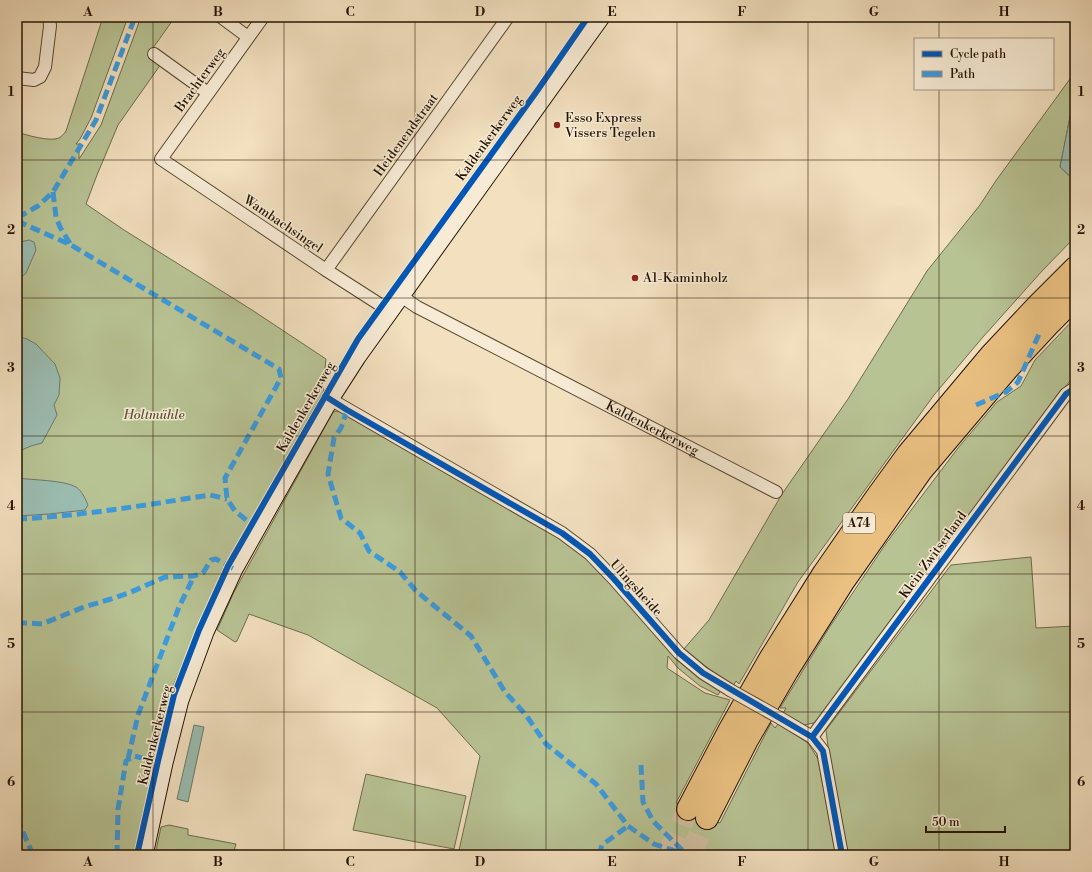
<svg xmlns="http://www.w3.org/2000/svg" width="1092" height="872" font-family="'Libre Bodoni',serif">
  <style>
    .green { fill: #b8c394; stroke: #6f6c4a }
    .water { fill: #9bbdb2; stroke: #6c796b }
    .lines { fill: none; stroke-linecap: round; stroke-linejoin: round }
    .highway-tunnel { stroke: #d3c1a2; stroke-width: 22; stroke-dasharray: 22 11; stroke-linecap: butt }
    .street-casing { stroke: #594730; stroke-width: 14 }
    .secondary-casing { stroke: #261400; stroke-width: 19 }
    .highway-casing { stroke: #261400; stroke-width: 24 }
    .street { stroke: #f7ebd5; stroke-width: 12 }
    .secondary { stroke: #f7ebd5; stroke-width: 17 }
    .highway { stroke: #e9c080; stroke-width: 22 }
    .street-bridge-casing { stroke: #594730; stroke-width: 14; stroke-linecap: butt }
    .street-bridge { stroke: #f7ebd5; stroke-width: 12 }
    .quiet { stroke: #3c9adc; stroke-width: 5; stroke-dasharray: 10 5; stroke-linecap: butt }
    .cycleway-casing { stroke: #f7ebd5; stroke-width: 8 }
    .cycleway { stroke: #0057b8; stroke-width: 6 }
    .grid { fill: none; stroke: #261400; stroke-width: 1; stroke-opacity: 0.55 }
    .poi-dot { fill: #8f2418; stroke: #f7ebd5; stroke-width: 1.5 }
    .labels { text-anchor: middle; dominant-baseline: central; stroke-width: 3; stroke-linejoin: round; paint-order: stroke }
    .shield { fill: #f7ebd5; stroke: #655440; stroke-width: 1 }
    .shield-label { font-size: 12px; font-weight: bold; fill: #261400 }
    .street-label { font-size: 13px; fill: #261400; stroke: #f7ebd5 }
    .poi-label { font-size: 13px; fill: #261400; stroke: #f7ebd5; text-anchor: start }
    .park-label { font-size: 13px; font-style: italic; fill: #595134; stroke: #f7ebd5 }
    .neatline { fill: none; stroke: #261400; stroke-width: 1.5 }
    .grid-label { font-size: 13px; text-anchor: middle; font-weight: bold; fill: #261400 }
  </style>
  <rect width="100%" height="100%" fill="#f2e0bf"/>
  <filter id="stains"><feTurbulence type="fractalNoise" baseFrequency=".005" numOctaves="4"/><feColorMatrix values="0 0 0 0 .2 0 0 0 0 .09 0 0 0 0 .02 0 0 0 .5 -.17"/></filter>
  <radialGradient id="worn" r=".72"><stop offset=".6" stop-color="#630" stop-opacity="0"/><stop offset="1" stop-color="#630" stop-opacity=".3"/></radialGradient>
  <path class="green" d="M103,17H128L91,118L80,139L76,144H79V159L101,125L141,17H175L148,55L161,64L118,125L97,175L86,204L124,230L252,310L326,359L324,377L322,381L324,393L227,564L223,568L174,684L136,855H17V132C26,135 50,142 59,138C62,136 64,134 66,131Z
    M1075,72V92L1060,167L1072,178L1075,176V237L1042,271L983,337L934,395L798,582L739,684L736,681L733,686L683,650L709,620L782,494L848,399L927,271L980,205L995,182Z
    M1075,318V375L1059,394L818,722L804,725L783,713L786,708H780L829,628L887,542L958,448L997,402L1021,386L1035,360Z
    M338,411L559,538L586,558L610,583L658,637L668,650L696,675L718,688L721,690L718,695L700,686L678,668L668,656L667,668L705,693L730,700L676,803C688,811 706,819 720,823L771,723L775,728L778,724L808,743L818,759L836,855H458L480,756L437,708L308,635L249,614L237,641L235,642L217,630L234,592L333,412Z
    M1031,557L1036,628L1075,626V855H848L830,763L826,730L951,565Z
    M366,774L466,796L454,849L353,830Z
    M169,825L188,829V835L236,844L233,855H155L161,827Z"/>
  <path class="water" d="M1075,92V176L1072,178L1060,167Z
    M29,240L34,242L36,250L26,273L17,281V248L20,242Z
    M17,336L27,339L36,344L55,364L60,378L59,395L54,405L57,415L42,443L31,446L17,452Z
    M17,478C31,480 64,480 76,487C82,491 85,498 88,505L85,510L49,514L17,516Z
    M194,725L204,727L188,802L177,799Z"/>
  <g class="lines">
    <path class="highway-tunnel" d="M668,855L688,809
      M690,855L707,818"/>
    <g class="street-casing">
      <g id="street">
        <path d="M221,17L248,37"/>
        <path d="M263,17L161,159L326,270L390,311"/>
        <path d="M154,54L208,93"/>
        <path d="M17,78L34,80L40,77L45,67L50,26L49,17"/>
        <path d="M326,270L508,17"/>
        <path id="s1" d="M401,296L417,307L776,492"/>
        <path d="M330,399L562,533L590,554L614,579L679,653L703,673L730,690"/>
        <path d="M780,718L812,737L823,751L842,855"/>
        <path d="M812,737L1066,394L1075,388"/>
      </g>
    </g>
    <g class="secondary-casing">
      <path id="secondary" d="M144,855L164,763L180,700L205,632L234,569L257,528L330,399L357,357L601,17"/>
    </g>
    <g class="highway-casing">
      <path id="highway" d="M688,809L729,731L770,659L824,573L876,498L908,454L991,355L1038,305L1075,268
        M707,818L747,740L787,671L843,582L921,471L1009,367L1048,325L1075,298"/>
    </g>
    <use href="#street" class="street"/>
    <use href="#secondary" class="secondary"/>
    <use href="#highway" class="highway"/>
    <g class="street-bridge-casing">
      <path id="street-bridge" d="M730,690L780,718"/>
    </g>
    <use href="#street-bridge" class="street-bridge"/>
    <path class="quiet" d="M53,192L56,217L60,227L71,245
      M17,216L24,214L38,206L53,192L96,120L135,17
      M17,221L71,245L279,369L281,378L225,478L227,499L235,511L254,526
      M976,405L1006,392L1018,382L1039,334
      M347,410L341,428L334,438L328,474L341,518L360,533L369,551L400,572L416,591L471,636L505,692L526,715L546,744L596,784L628,826L654,844L687,855
      M17,519C82,516 145,505 210,495L227,499
      M17,623H27L42,624L84,607L111,599L131,592L165,577L194,576L203,573L211,560L216,559L234,569
      M128,759L138,715L179,607L194,576
      M641,765L643,802L653,821L686,854
      M17,818L33,855
      M117,855L118,809L126,761L134,756L164,763
      M599,855L602,845L628,826"/>
    <g class="cycleway-casing">
      <path id="cycleway" d="M325,396L347,410L562,533L590,554L614,579L679,653L703,673L812,737L823,751L842,855
        M812,737L1066,394L1075,388
        M137,855L158,761L174,695L199,630L228,566L358,339L537,91L588,17"/>
    </g>
    <use href="#cycleway" class="cycleway"/>
  </g>
  <path class="grid" d="M153,17V855M284,17V855M415,17V855M546,17V855M677,17V855M808,17V855M939,17V39M939,89V855M17,160H1075M17,298H1075M17,436H1075M17,574H1075M17,712H1075"/>
  <g class="poi-dot">
    <circle cx="557" cy="125" r="4"/>
    <circle cx="635" cy="278" r="4"/>
  </g>
  <g class="labels">
    <rect class="shield" x="843" y="513" width="32" height="20" rx="3"/>
    <g class="shield-label">
      <text x="859" y="523">A74</text>
    </g>
    <g class="street-label">
      <text transform="translate(200 80) rotate(-54)">Brachterweg</text>
      <text transform="translate(406 135) rotate(-54)">Heidenendstraat</text>
      <text transform="translate(489 138) rotate(-54)">Kaldenkerkerweg</text>
      <text transform="translate(283 224) rotate(34)">Wambachsingel</text>
      <text transform="translate(306 407) rotate(-60)">Kaldenkerkerweg</text>
      <text stroke="none"><textPath href="#s1" startOffset="284">Kaldenkerkerweg</textPath></text>
      <text transform="translate(933 555) rotate(-54)">Klein Zwitserland</text>
      <text transform="translate(636 588) rotate(48)">Ulingsheide</text>
      <text transform="translate(155 735) rotate(-76)">Kaldenkerkerweg</text>
    </g>
    <g class="poi-label">
      <text x="565" y="118">Esso Express<tspan x="565" dy="15">Vissers Tegelen</tspan></text>
      <text x="643" y="278">A1-Kaminholz</text>
    </g>
    <g class="park-label">
      <text x="154" y="415">Holtmühle</text>
    </g>
  </g>
  <rect width="1092" height="872" fill="none" stroke="#f2e0bf" stroke-width="44"/>
  <rect x="914" y="38" width="140" height="52" fill="#f7ebd5" stroke="#a39580"/>
  <rect x="922" y="51" width="20" height="6" fill="#0057b8" stroke="#a39580"/>
  <text x="950" y="58" font-size="12" fill="#261400">Cycle path</text>
  <rect x="922" y="71" width="20" height="6" fill="#3c9adc" stroke="#a39580"/>
  <text x="950" y="78" font-size="12" fill="#261400">Path</text>
  <path d="M926 826v6h79v-6" fill="none" stroke="#261400" stroke-width="2"/>
  <text x="932" y="826" font-size="12" fill="#261400" stroke="#f7ebd5" stroke-width="3" paint-order="stroke">50 m</text>
  <rect x="22" y="22" width="1048" height="828" class="neatline"/>
  <g class="grid-label">
    <text x="88" y="16">A</text>
    <text x="218" y="16">B</text>
    <text x="350" y="16">C</text>
    <text x="480" y="16">D</text>
    <text x="612" y="16">E</text>
    <text x="742" y="16">F</text>
    <text x="874" y="16">G</text>
    <text x="1004" y="16">H</text>
    <text x="11" y="96">1</text>
    <text x="1081" y="96">1</text>
    <text x="11" y="234">2</text>
    <text x="1081" y="234">2</text>
    <text x="11" y="372">3</text>
    <text x="1081" y="372">3</text>
    <text x="11" y="510">4</text>
    <text x="1081" y="510">4</text>
    <text x="11" y="648">5</text>
    <text x="1081" y="648">5</text>
    <text x="11" y="786">6</text>
    <text x="1081" y="786">6</text>
    <text x="88" y="866">A</text>
    <text x="218" y="866">B</text>
    <text x="350" y="866">C</text>
    <text x="480" y="866">D</text>
    <text x="612" y="866">E</text>
    <text x="742" y="866">F</text>
    <text x="874" y="866">G</text>
    <text x="1004" y="866">H</text>
  </g>
  <rect width="100%" height="100%" filter="url(#stains)"/>
  <rect width="100%" height="100%" fill="url(#worn)"/>
</svg>
